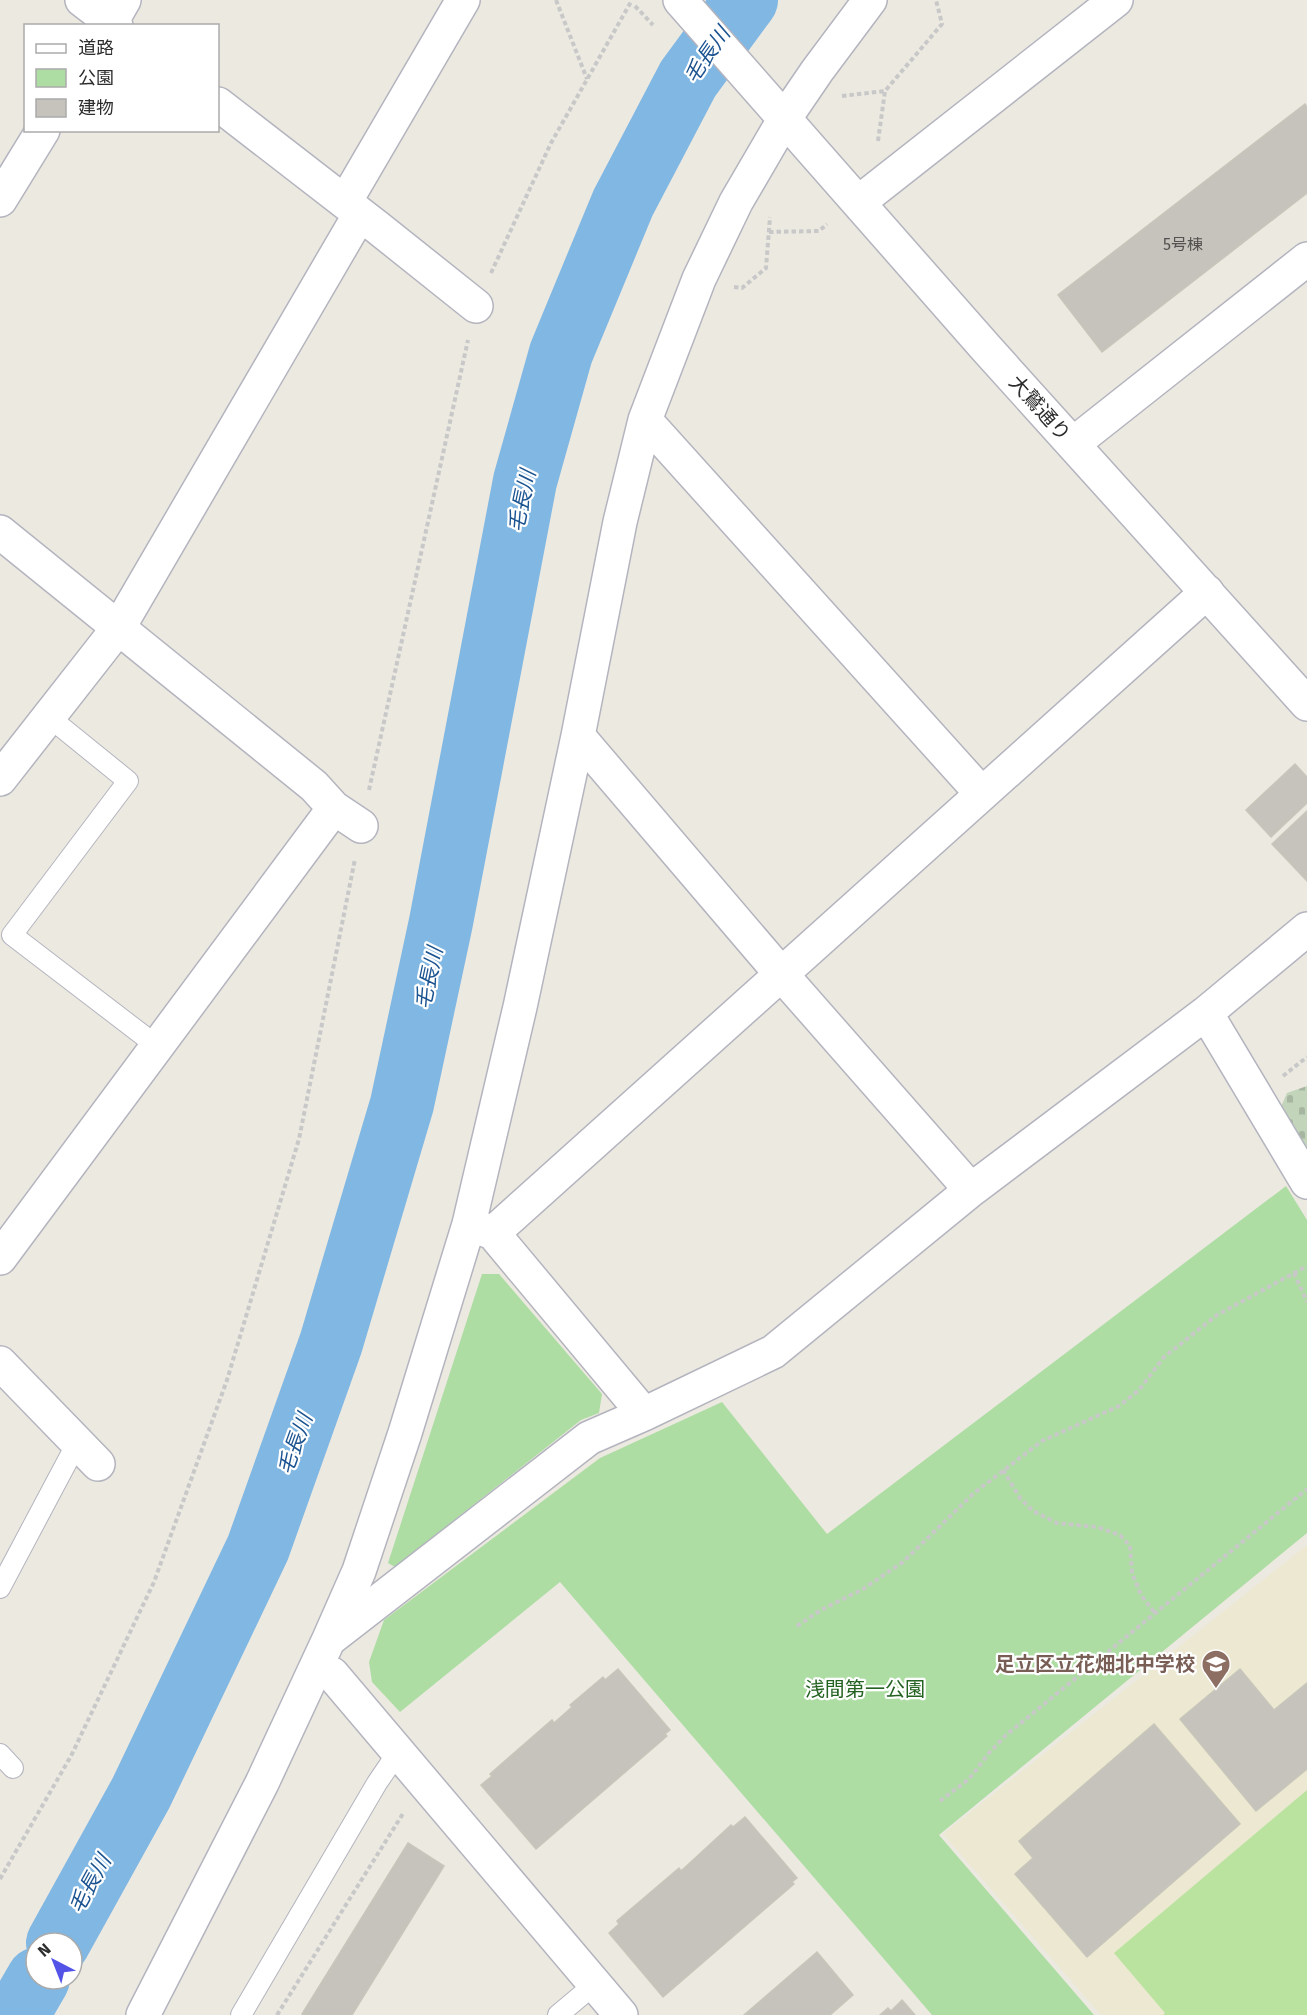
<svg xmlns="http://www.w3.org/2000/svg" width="1307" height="2015" font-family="'Fira Sans','Noto Sans JP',sans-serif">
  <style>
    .education { fill: #ece8d2 }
    .cemetery { fill: url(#cemetery-stones) }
    .park { fill: #addda3 }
    .pitch { fill: #bbe3a0 }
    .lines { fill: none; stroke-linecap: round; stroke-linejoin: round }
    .river { stroke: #80b7e3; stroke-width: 64 }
    .building { fill: #c5c3bc; stroke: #c8c6ba; stroke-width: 1.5 }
    .service-casing { stroke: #b4b4bf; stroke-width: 22 }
    .minor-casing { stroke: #b4b4bf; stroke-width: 36 }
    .tertiary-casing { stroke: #b4b4bf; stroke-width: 36 }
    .path { stroke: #c8c8c8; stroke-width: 4; stroke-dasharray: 4.5 3; stroke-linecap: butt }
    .service { stroke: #fff; stroke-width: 20 }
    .minor { stroke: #fff; stroke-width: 33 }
    .tertiary { stroke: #fff; stroke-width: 33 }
    .labels { text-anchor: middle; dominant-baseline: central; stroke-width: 4.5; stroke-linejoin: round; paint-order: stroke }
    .number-label { font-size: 16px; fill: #535251 }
    .street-label { font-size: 20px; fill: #2d2d2d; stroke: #fff }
    .education-label { font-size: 20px; font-weight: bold; fill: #785e54; stroke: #fff; text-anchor: end }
    .park-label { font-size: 20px; fill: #256323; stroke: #fff }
    .water-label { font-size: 21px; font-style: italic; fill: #1c5491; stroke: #fff }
  </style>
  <defs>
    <pattern id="cemetery-stones" width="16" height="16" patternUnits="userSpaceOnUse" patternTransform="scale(1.5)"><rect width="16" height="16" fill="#c2d4ba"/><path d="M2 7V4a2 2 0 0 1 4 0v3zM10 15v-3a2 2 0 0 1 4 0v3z" fill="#a7b6a0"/></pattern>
  </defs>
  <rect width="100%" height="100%" fill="#ece9e1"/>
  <path class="education" d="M1307,1545V2015H1101L943,1834Z"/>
  <path class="cemetery" d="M1307,1086V1155L1280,1109L1287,1093Z"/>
  <path class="park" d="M1286,1186L1307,1220V1533L939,1835L1094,2015H932L560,1582L400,1712L372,1682L369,1662L384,1620L600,1458L722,1402L827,1534Z
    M482,1274H499L602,1394L599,1413L581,1420L395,1567L388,1563Z"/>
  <path class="pitch" d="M1307,1790V2015H1163L1165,2013L1114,1953Z"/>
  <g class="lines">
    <path class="river" d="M58,1943L141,1793L258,1548L331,1343L402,1104L441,922L525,481L561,353L623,203L688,79L746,0
      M17,2015L38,1979"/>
  </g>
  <path class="building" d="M1305,104L1307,107V193L1102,352L1058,295Z
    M1295,764L1307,777V803L1271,837L1246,810Z
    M1307,811V881L1272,844Z
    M618,1669L670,1730L665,1734L667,1736L536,1849L481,1785L492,1776L490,1774L552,1720L554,1723L572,1707L570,1705L603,1677L605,1680Z
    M1240,1669L1274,1710L1307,1683V1769L1256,1811L1180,1719Z
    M1154,1724L1240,1824L1087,1957L1015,1874L1033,1858L1019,1841Z
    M745,1817L797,1878L792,1882L794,1884L663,1997L609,1933L619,1924L617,1921L679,1868L681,1871L731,1825L733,1827Z
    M408,1843L444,1866L352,2015H304L302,2014Z
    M817,1952L853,1995L830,2015H744Z
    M902,2000L915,2015H880L888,2008L891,2011Z"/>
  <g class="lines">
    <g class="service-casing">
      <path id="service" d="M49,717L128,781L12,935L157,1046
        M0,1588L77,1443
        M0,1754L13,1768
        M241,2015L377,1783L398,1752
        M558,2015L595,1984"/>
    </g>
    <g class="minor-casing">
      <path id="minor" d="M82,0L116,26
        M218,104L377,227L476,306
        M345,202L463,0
        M859,202L1116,0
        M645,420L982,794
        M1073,444L1307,259
        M0,532L314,786L334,808L361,826
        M578,736L782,975L971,1190
        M0,779L119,627L360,214
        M1206,1013L1307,1182
        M469,1224L493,1233L1207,592
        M493,1233L644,1414
        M0,1258L334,808
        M0,1363L98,1464
        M331,1638L589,1438L644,1414L773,1352L971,1190L1206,1013L1307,929
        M143,2015L262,1783L329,1639L359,1571L405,1433L469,1224L520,1007L578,736L620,522L645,420L699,279L736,202L785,118L817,71L870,0"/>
    </g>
    <g class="tertiary-casing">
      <path id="tertiary" d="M680,0L986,348L1307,704
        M109,26L124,0
        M0,200L43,130
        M332,1674L621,2015"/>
    </g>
    <path class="path" d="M556,0L587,79
      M635,6L653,25
      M842,96L885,91L942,24L936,0
      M878,141L885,91
      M769,232L819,231L827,224
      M491,273L551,143L632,0
      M734,287L742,288L766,268L770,217
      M369,790L468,340
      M1283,1076L1307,1057
      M1294,1273L1307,1302
      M1003,1470L1020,1498L1033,1511L1057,1523L1097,1527L1120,1535L1130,1546L1132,1573L1141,1595L1154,1612
      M797,1626L821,1610L863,1589L903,1562L974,1493L1042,1441L1119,1406L1139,1390L1164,1357L1217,1315L1307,1266
      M940,1801L969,1779L989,1753L1005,1736L1307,1489
      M0,1879L71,1756L154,1582L227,1380L299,1139L355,859
      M277,2015L404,1812"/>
    <use href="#service" class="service"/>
    <use href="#minor" class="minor"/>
    <use href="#tertiary" class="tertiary"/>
  </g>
  <defs>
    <g id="school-pin" transform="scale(1.5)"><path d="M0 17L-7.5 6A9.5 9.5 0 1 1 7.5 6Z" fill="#8d6e63" stroke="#fff"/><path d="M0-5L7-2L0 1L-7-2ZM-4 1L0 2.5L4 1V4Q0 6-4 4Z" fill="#fff"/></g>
  </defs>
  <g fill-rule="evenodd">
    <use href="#school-pin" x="1216" y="1664"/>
  </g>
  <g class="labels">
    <g class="number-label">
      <text x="1183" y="244">5号棟</text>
    </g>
    <g class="street-label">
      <text transform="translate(1040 408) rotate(48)">大鷲通り</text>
    </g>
    <g class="education-label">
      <text x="1195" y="1664">足立区立花畑北中学校</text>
    </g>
    <g class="park-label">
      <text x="865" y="1689">浅間第一公園</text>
    </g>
    <g class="water-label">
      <text transform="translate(707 55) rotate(-55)">毛長川</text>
      <text transform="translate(522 501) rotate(-78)">毛長川</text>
      <text transform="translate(429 978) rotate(-78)">毛長川</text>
      <text transform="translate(295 1444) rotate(-70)">毛長川</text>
      <text transform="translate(90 1884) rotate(-61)">毛長川</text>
    </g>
  </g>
  <rect x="24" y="24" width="195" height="108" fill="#ffffff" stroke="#ababab" stroke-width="1.5"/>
  <rect x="36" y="44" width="30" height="9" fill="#ffffff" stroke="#ababab" stroke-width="1.5"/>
  <text x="78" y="54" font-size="18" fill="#2d2d2d">道路</text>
  <rect x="36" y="69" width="30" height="18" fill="#addda3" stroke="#ababab" stroke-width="1.5"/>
  <text x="78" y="84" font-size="18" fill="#2d2d2d">公園</text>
  <rect x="36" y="99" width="30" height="18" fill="#c5c3bc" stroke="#ababab" stroke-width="1.5"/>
  <text x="78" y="114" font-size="18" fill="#2d2d2d">建物</text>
  <g transform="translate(54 1961) rotate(318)"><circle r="28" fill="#ffffff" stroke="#ababab" stroke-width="1.5"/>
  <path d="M0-4.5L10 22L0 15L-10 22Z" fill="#5354e7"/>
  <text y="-9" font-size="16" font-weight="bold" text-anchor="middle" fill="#2d2d2d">N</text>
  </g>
</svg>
